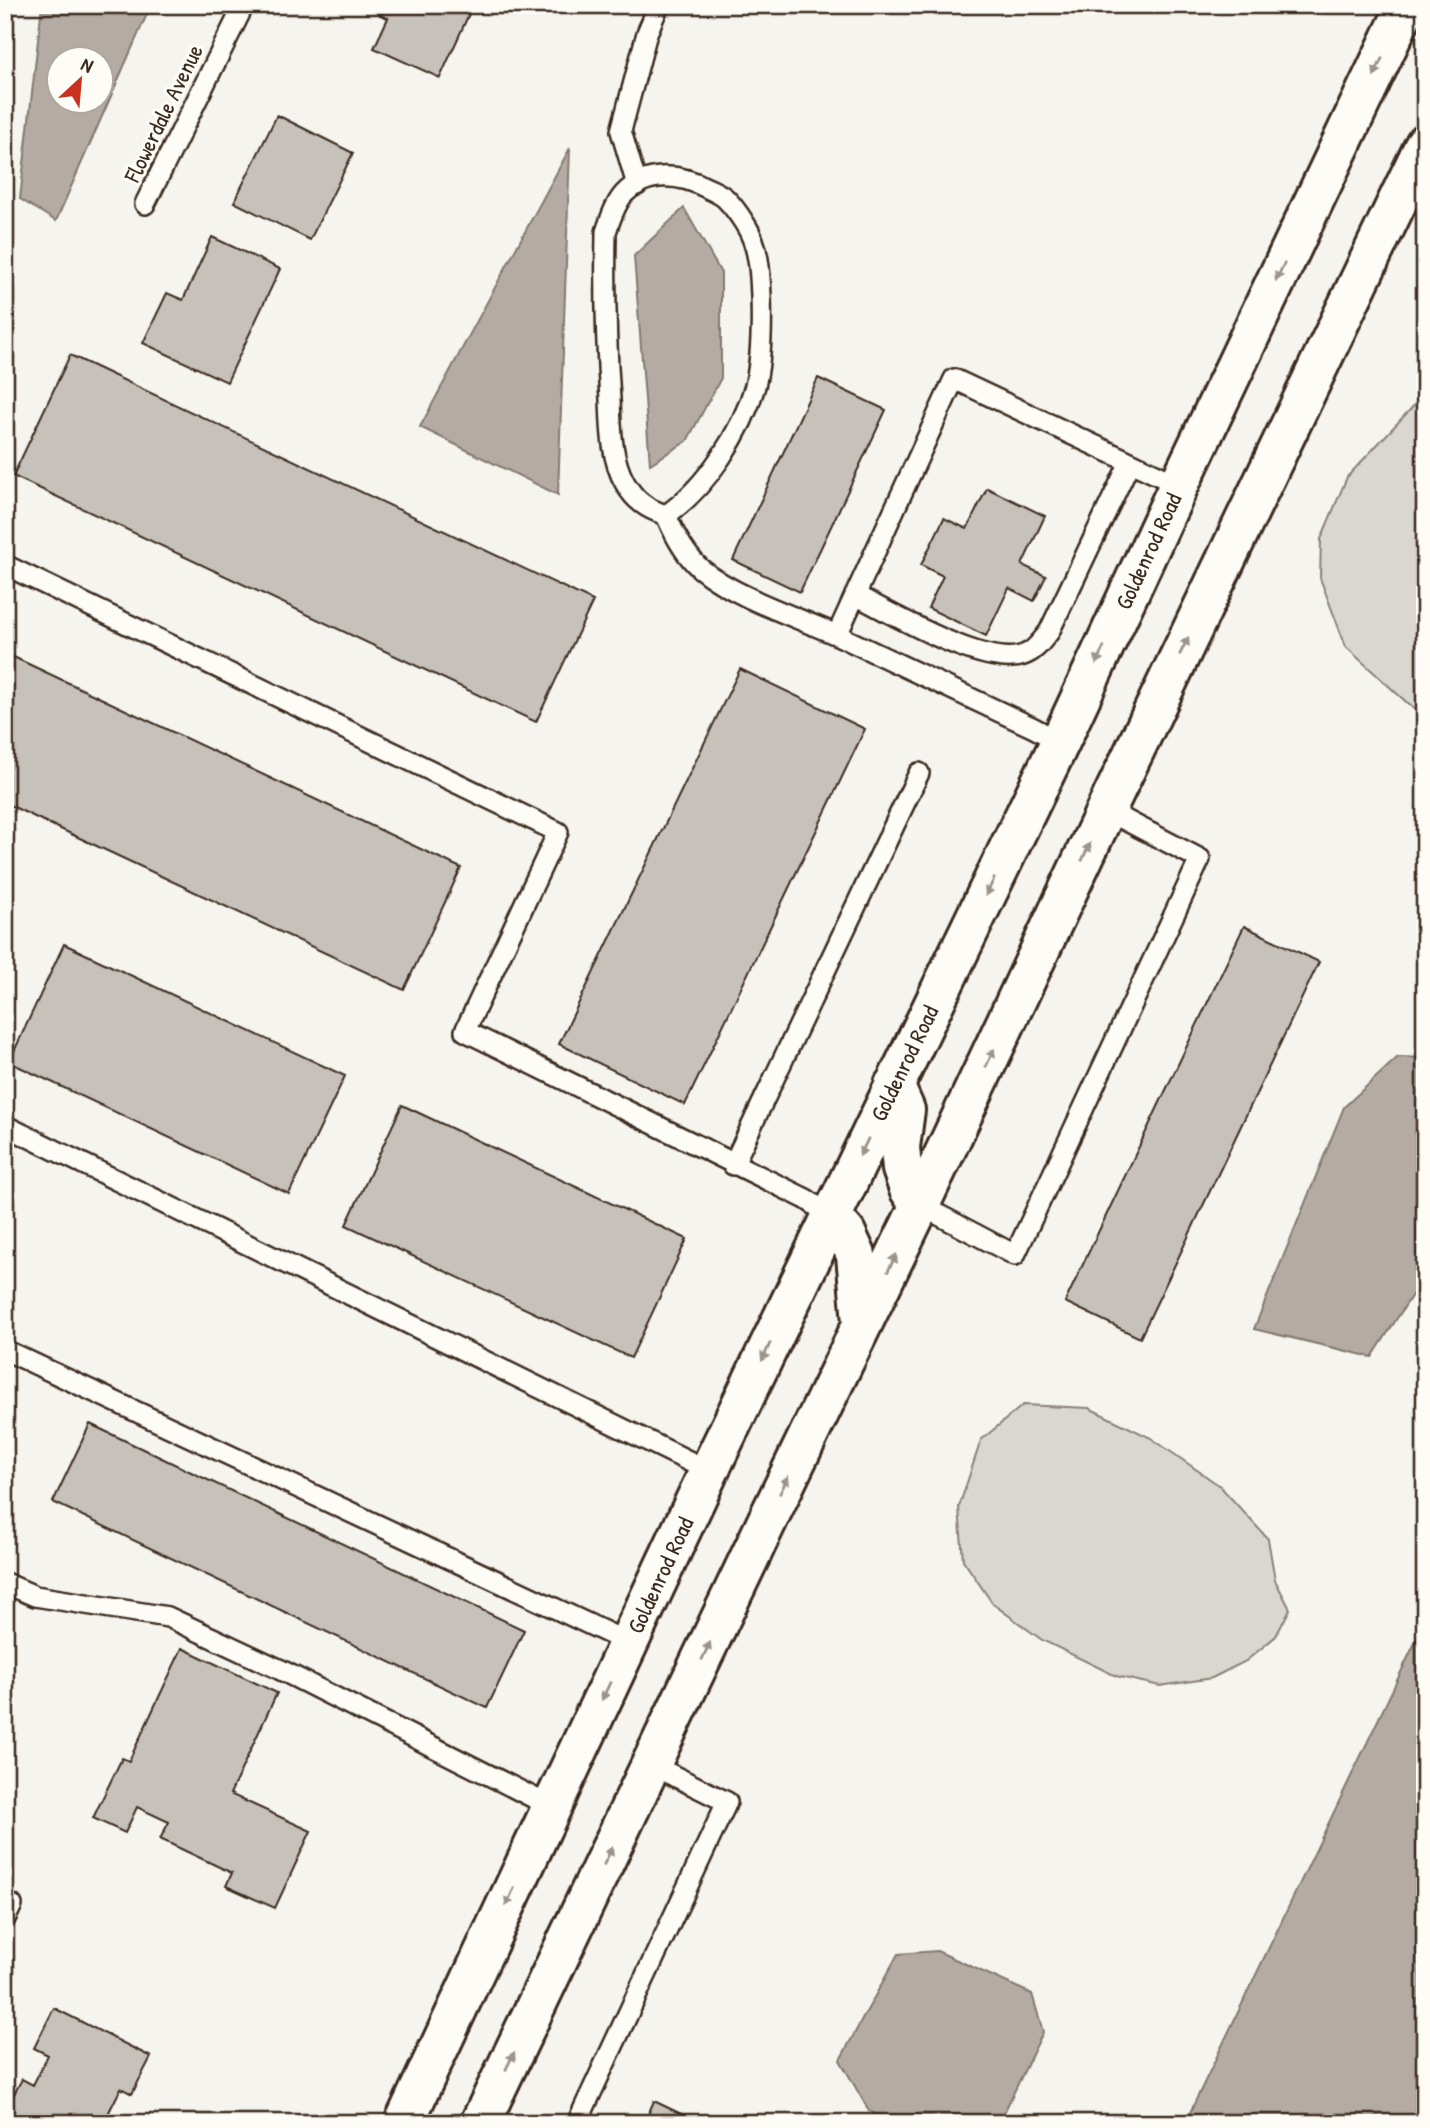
<svg xmlns="http://www.w3.org/2000/svg" width="1430" height="2128" font-family="'Patrick Hand',sans-serif">
  <style>
    .green { fill: #dad6d0; stroke: #8a8077; stroke-width: 2 }
    .water { fill: #b4aca4; stroke: #84786e; stroke-width: 2; fill-rule: evenodd }
    .building { fill: #c7c1bb; stroke: #3b2a1e; stroke-width: 2 }
    .lines { fill: none; stroke-linecap: round; stroke-linejoin: round }
    .service-casing { stroke: #3b2a1e; stroke-width: 24 }
    .secondary-casing { stroke: #3b2a1e; stroke-width: 44 }
    .service { stroke: #fdfcf7; stroke-width: 19 }
    .secondary { stroke: #fdfcf7; stroke-width: 38 }
    .oneway { fill: #9c938a }
    .labels { text-anchor: middle; dominant-baseline: central; stroke-width: 6; stroke-linejoin: round; paint-order: stroke }
    .street-label { font-size: 23px; fill: #3b2a1e; stroke: #fdfcf7 }
  </style>
  <rect width="100%" height="100%" fill="#f5f4ee"/>
  <filter id="ink" filterUnits="userSpaceOnUse"><feTurbulence type="fractalNoise" baseFrequency=".0143" numOctaves="2"/><feDisplacementMap in="SourceGraphic" scale="14" xChannelSelector="R" yChannelSelector="G"/><feConvolveMatrix kernelMatrix="1 2 1 2 8 2 1 2 1" color-interpolation-filters="sRGB"/></filter>
  <g filter="url(#ink)">
    <path class="green" d="M1425,397V713L1415,710L1346,647L1320,578L1321,539L1347,477L1418,401Z
      M1023,1405L1089,1408L1151,1438L1220,1486L1268,1539L1275,1580L1290,1609L1276,1636L1246,1661L1212,1678L1160,1686L1116,1676L1042,1640L993,1604L963,1560L959,1507L981,1440Z"/>
    <path class="water" d="M42,5H151L56,221L20,199ZM60,60H102V102H60Z
      M570,148L558,495L420,427Z
      M684,208L721,273V378L687,441L650,464L634,256Z
      M1398,1057L1425,1058V1275L1372,1357L1254,1329L1344,1107Z
      M1425,1622V2123H1185Z
      M937,1951L1032,1994L1043,2032L999,2123H894L869,2111L840,2060L898,1954Z"/>
    <path class="building" d="M385,5H473L440,78L374,48L388,18L380,15Z
      M277,115L353,153L310,240L234,202Z
      M212,237L280,269L227,382L143,343L167,293L183,300Z
      M70,355L593,601L536,722L13,476Z
      M818,378L886,410L800,592L733,560Z
      M987,488L1045,516L1022,565L1046,576L1034,601L1009,588L986,636L928,608L943,576L921,565L944,518L967,529Z
      M5,653L461,868L404,990L5,803Z
      M740,669L865,729L685,1105L559,1044Z
      M1244,926L1319,962L1140,1338L1065,1302Z
      M64,944L345,1076L289,1194L9,1062Z
      M402,1105L687,1239L631,1358L346,1225Z
      M90,1424L524,1630L487,1708L53,1502Z
      M182,1648L277,1693L230,1794L311,1831L275,1908L226,1886L232,1873L160,1839L169,1822L137,1807L125,1833L93,1818L122,1758L129,1761Z
      M54,2008L151,2057L132,2094L121,2088L106,2118L114,2123H5V2111L22,2079L33,2085L48,2055L34,2048Z
      M654,2101L700,2123H644Z"/>
    <g class="lines">
      <g class="service-casing">
        <path id="service" d="M637,185L621,131L647,33L659,5
          M145,204L244,5
          M666,515C706,488 742,432 755,386C762,357 762,325 761,296C760,271 759,245 745,224C740,216 733,206 726,199C721,194 713,191 707,188C681,174 647,170 624,194C615,204 610,220 606,232C605,288 606,344 610,399C611,427 611,459 625,483C635,501 647,509 666,515C674,534 686,556 701,569C735,597 796,617 837,635
          M5,565L558,832L465,1031L806,1199L831,1216
          M855,595C890,612 989,672 1026,654C1036,650 1042,640 1049,632L1130,462
          M1060,742L1034,728L837,635L954,379L1179,485
          M8,1127L709,1471
          M733,1165L919,773
          M920,1205L1015,1255L1200,859L1106,810
          M5,1350L629,1643
          M5,1583L35,1596L168,1617L279,1669L552,1807
          M5,1901L12,1905L5,1919
          M577,2123L727,1802L652,1765"/>
      </g>
      <g class="secondary-casing">
        <path id="secondary" d="M894,1085L905,1110L900,1147L902,1169L909,1189L920,1205
          M831,1216L846,1233L856,1255L862,1322
          M404,2123L709,1471L1060,742L1179,485L1407,5
          M480,2123L769,1517L920,1205L1106,810L1425,144"/>
      </g>
      <use href="#service" class="service"/>
      <use href="#secondary" class="secondary"/>
    </g>
    <defs><path id="oneway-solid" d="M-6-.8H1V-3.2L6.5 0L1 3.2V.8H-6Z" transform="scale(1.75)"/></defs>
    <g class="oneway">
      <use href="#oneway-solid" transform="translate(1378 67) rotate(115)"/>
      <use href="#oneway-solid" transform="translate(1280 272) rotate(116)"/>
      <use href="#oneway-solid" transform="translate(1184 646) rotate(-64)"/>
      <use href="#oneway-solid" transform="translate(1100 655) rotate(115)"/>
      <use href="#oneway-solid" transform="translate(1086 852) rotate(-65)"/>
      <use href="#oneway-solid" transform="translate(990 887) rotate(116)"/>
      <use href="#oneway-solid" transform="translate(990 1058) rotate(-65)"/>
      <use href="#oneway-solid" transform="translate(864 1147) rotate(116)"/>
      <use href="#oneway-solid" transform="translate(892 1263) rotate(-64)"/>
      <use href="#oneway-solid" transform="translate(766 1352) rotate(115)"/>
      <use href="#oneway-solid" transform="translate(784 1485) rotate(-64)"/>
      <use href="#oneway-solid" transform="translate(706 1651) rotate(-65)"/>
      <use href="#oneway-solid" transform="translate(606 1691) rotate(115)"/>
      <use href="#oneway-solid" transform="translate(608 1856) rotate(-64)"/>
      <use href="#oneway-solid" transform="translate(510 1897) rotate(115)"/>
      <use href="#oneway-solid" transform="translate(510 2061) rotate(-64)"/>
    </g>
  </g>
  <g class="labels">
    <g class="street-label">
      <text transform="translate(163 113) rotate(-64)">Flowerdale Avenue</text>
      <text transform="translate(1148 551) rotate(-65)">Goldenrod Road</text>
      <text transform="translate(904 1063) rotate(-64)">Goldenrod Road</text>
      <text transform="translate(660 1575) rotate(-65)">Goldenrod Road</text>
    </g>
  </g>
  <rect width="1430" height="2128" fill="none" stroke="#fdfcf7" stroke-width="28"/>
  <rect x="14" y="14" width="1402" height="2100" fill="none" stroke="#3b2a1e" stroke-width="2.5" filter="url(#ink)"/>
  <g transform="translate(80 80) rotate(26)"><circle r="33" fill="#fdfcf7" stroke="#afa8a0" stroke-width="2"/>
  <path d="M0-5L12 26L0 18L-12 26Z" fill="#c8321e"/>
  <text y="-10" font-size="19" font-weight="bold" text-anchor="middle" fill="#3b2a1e">N</text>
  </g>
</svg>
